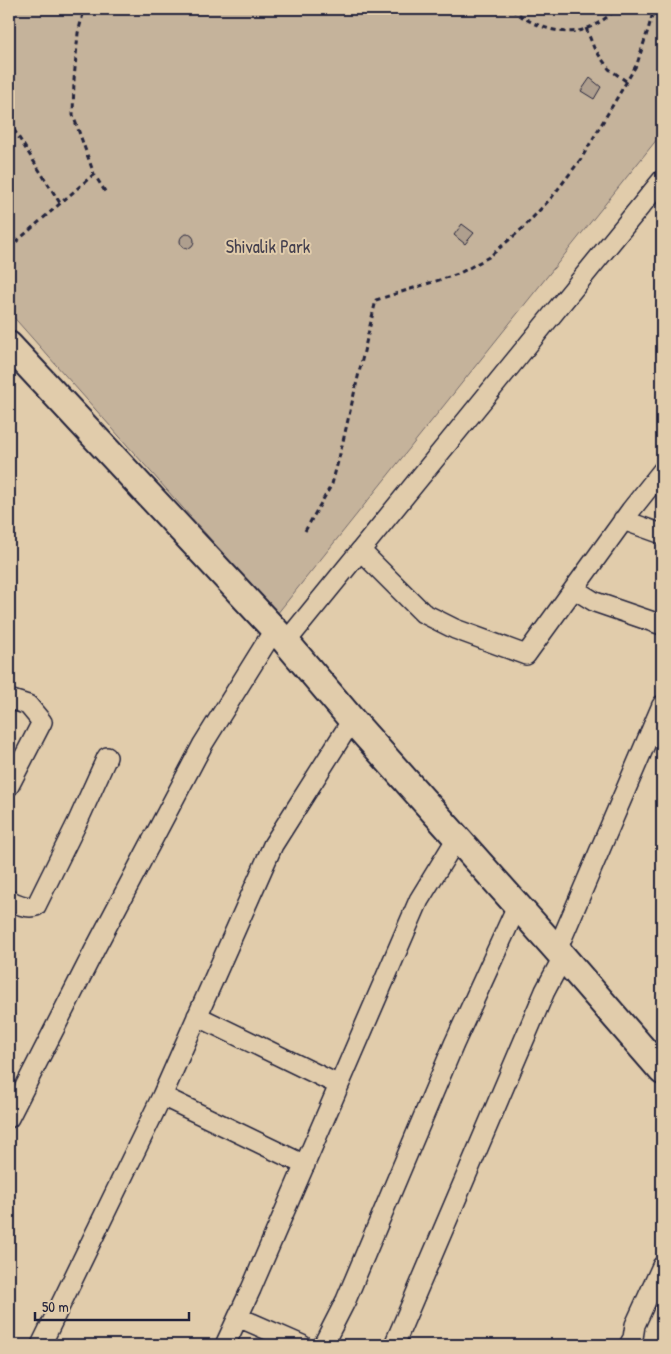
<svg xmlns="http://www.w3.org/2000/svg" width="671" height="1354" font-family="'Patrick Hand',sans-serif">
  <style>
    .green { fill: #c5b39b; stroke: #746a6b }
    .building { fill: #af9f8e; stroke: #22223b }
    .lines { fill: none; stroke-linecap: round; stroke-linejoin: round }
    .street-casing { stroke: #22223b; stroke-width: 22 }
    .secondary-casing { stroke: #22223b; stroke-width: 30 }
    .path { stroke: #22223b; stroke-width: 3; stroke-dasharray: 5 4; stroke-linecap: butt }
    .street { stroke: #e1ccab; stroke-width: 19 }
    .secondary { stroke: #e1ccab; stroke-width: 26 }
    .labels { text-anchor: middle; dominant-baseline: central; stroke-width: 4; stroke-linejoin: round; paint-order: stroke }
    .park-label { font-size: 18px; fill: #433f4e; stroke: #e1ccab }
  </style>
  <rect width="100%" height="100%" fill="#e1ccab"/>
  <filter id="ink" filterUnits="userSpaceOnUse"><feTurbulence type="fractalNoise" baseFrequency=".02" numOctaves="2"/><feDisplacementMap in="SourceGraphic" scale="10" xChannelSelector="R" yChannelSelector="G"/><feConvolveMatrix kernelMatrix="1 2 1 2 8 2 1 2 1" color-interpolation-filters="sRGB"/></filter>
  <g filter="url(#ink)">
    <path class="green" d="M9,9H662V133L277,614L9,312Z"/>
    <path class="building" d="M590,78L601,87L594,99L581,91Z
      M462,224L474,233L465,244L454,235Z
      M180 241a7 7 0 1 1 14 0a7 7 0 1 1-14 0Z"/>
    <g class="lines">
      <g class="street-casing">
        <path id="street" d="M623,520L662,534
          M361,551L423,613L455,629L526,655L631,510L662,471
          M574,589L595,602L662,625
          M286,642L662,180
          M9,699L28,705L42,722L9,786
          M9,900C17,904 27,909 36,906L78,821L107,757
          M557,950L662,705
          M197,1016L339,1085
          M162,1096L305,1165
          M9,1118L96,947L203,744L274,630
          M238,1317L302,1345
          M41,1345L162,1096L273,845L352,720
          M225,1345L251,1289L419,900L457,838
          M323,1345L346,1300L454,1044L517,906
          M394,1345L545,991L563,957
          M629,1345L633,1338L635,1325L662,1266"/>
      </g>
      <g class="secondary-casing">
        <path id="secondary" d="M9,345L286,642L352,720L557,950L662,1071"/>
      </g>
      <path class="path" d="M512,9C527,23 557,35 578,31C593,28 606,19 616,9
        M83,14L78,33L74,80L73,115L94,174L106,193
        M586,28L594,48L609,69L626,81
        M9,122L60,203
        M9,248L94,174
        M305,531L332,484L340,454L376,300L458,274L489,257L522,229L552,197L581,159L637,64L648,30L654,9"/>
      <use href="#street" class="street"/>
      <use href="#secondary" class="secondary"/>
    </g>
  </g>
  <g class="labels">
    <g class="park-label">
      <text x="268" y="246">Shivalik Park</text>
    </g>
  </g>
  <rect width="671" height="1354" fill="none" stroke="#e1ccab" stroke-width="30"/>
  <rect x="15" y="15" width="641" height="1324" fill="none" stroke="#22223b" stroke-width="2" filter="url(#ink)"/>
  <path d="M35 1312v8h154v-8" fill="none" stroke="#22223b" stroke-width="2.5"/>
  <text x="42" y="1312" font-size="15" fill="#22223b" stroke="#e1ccab" stroke-width="4" paint-order="stroke">50 m</text>
</svg>
